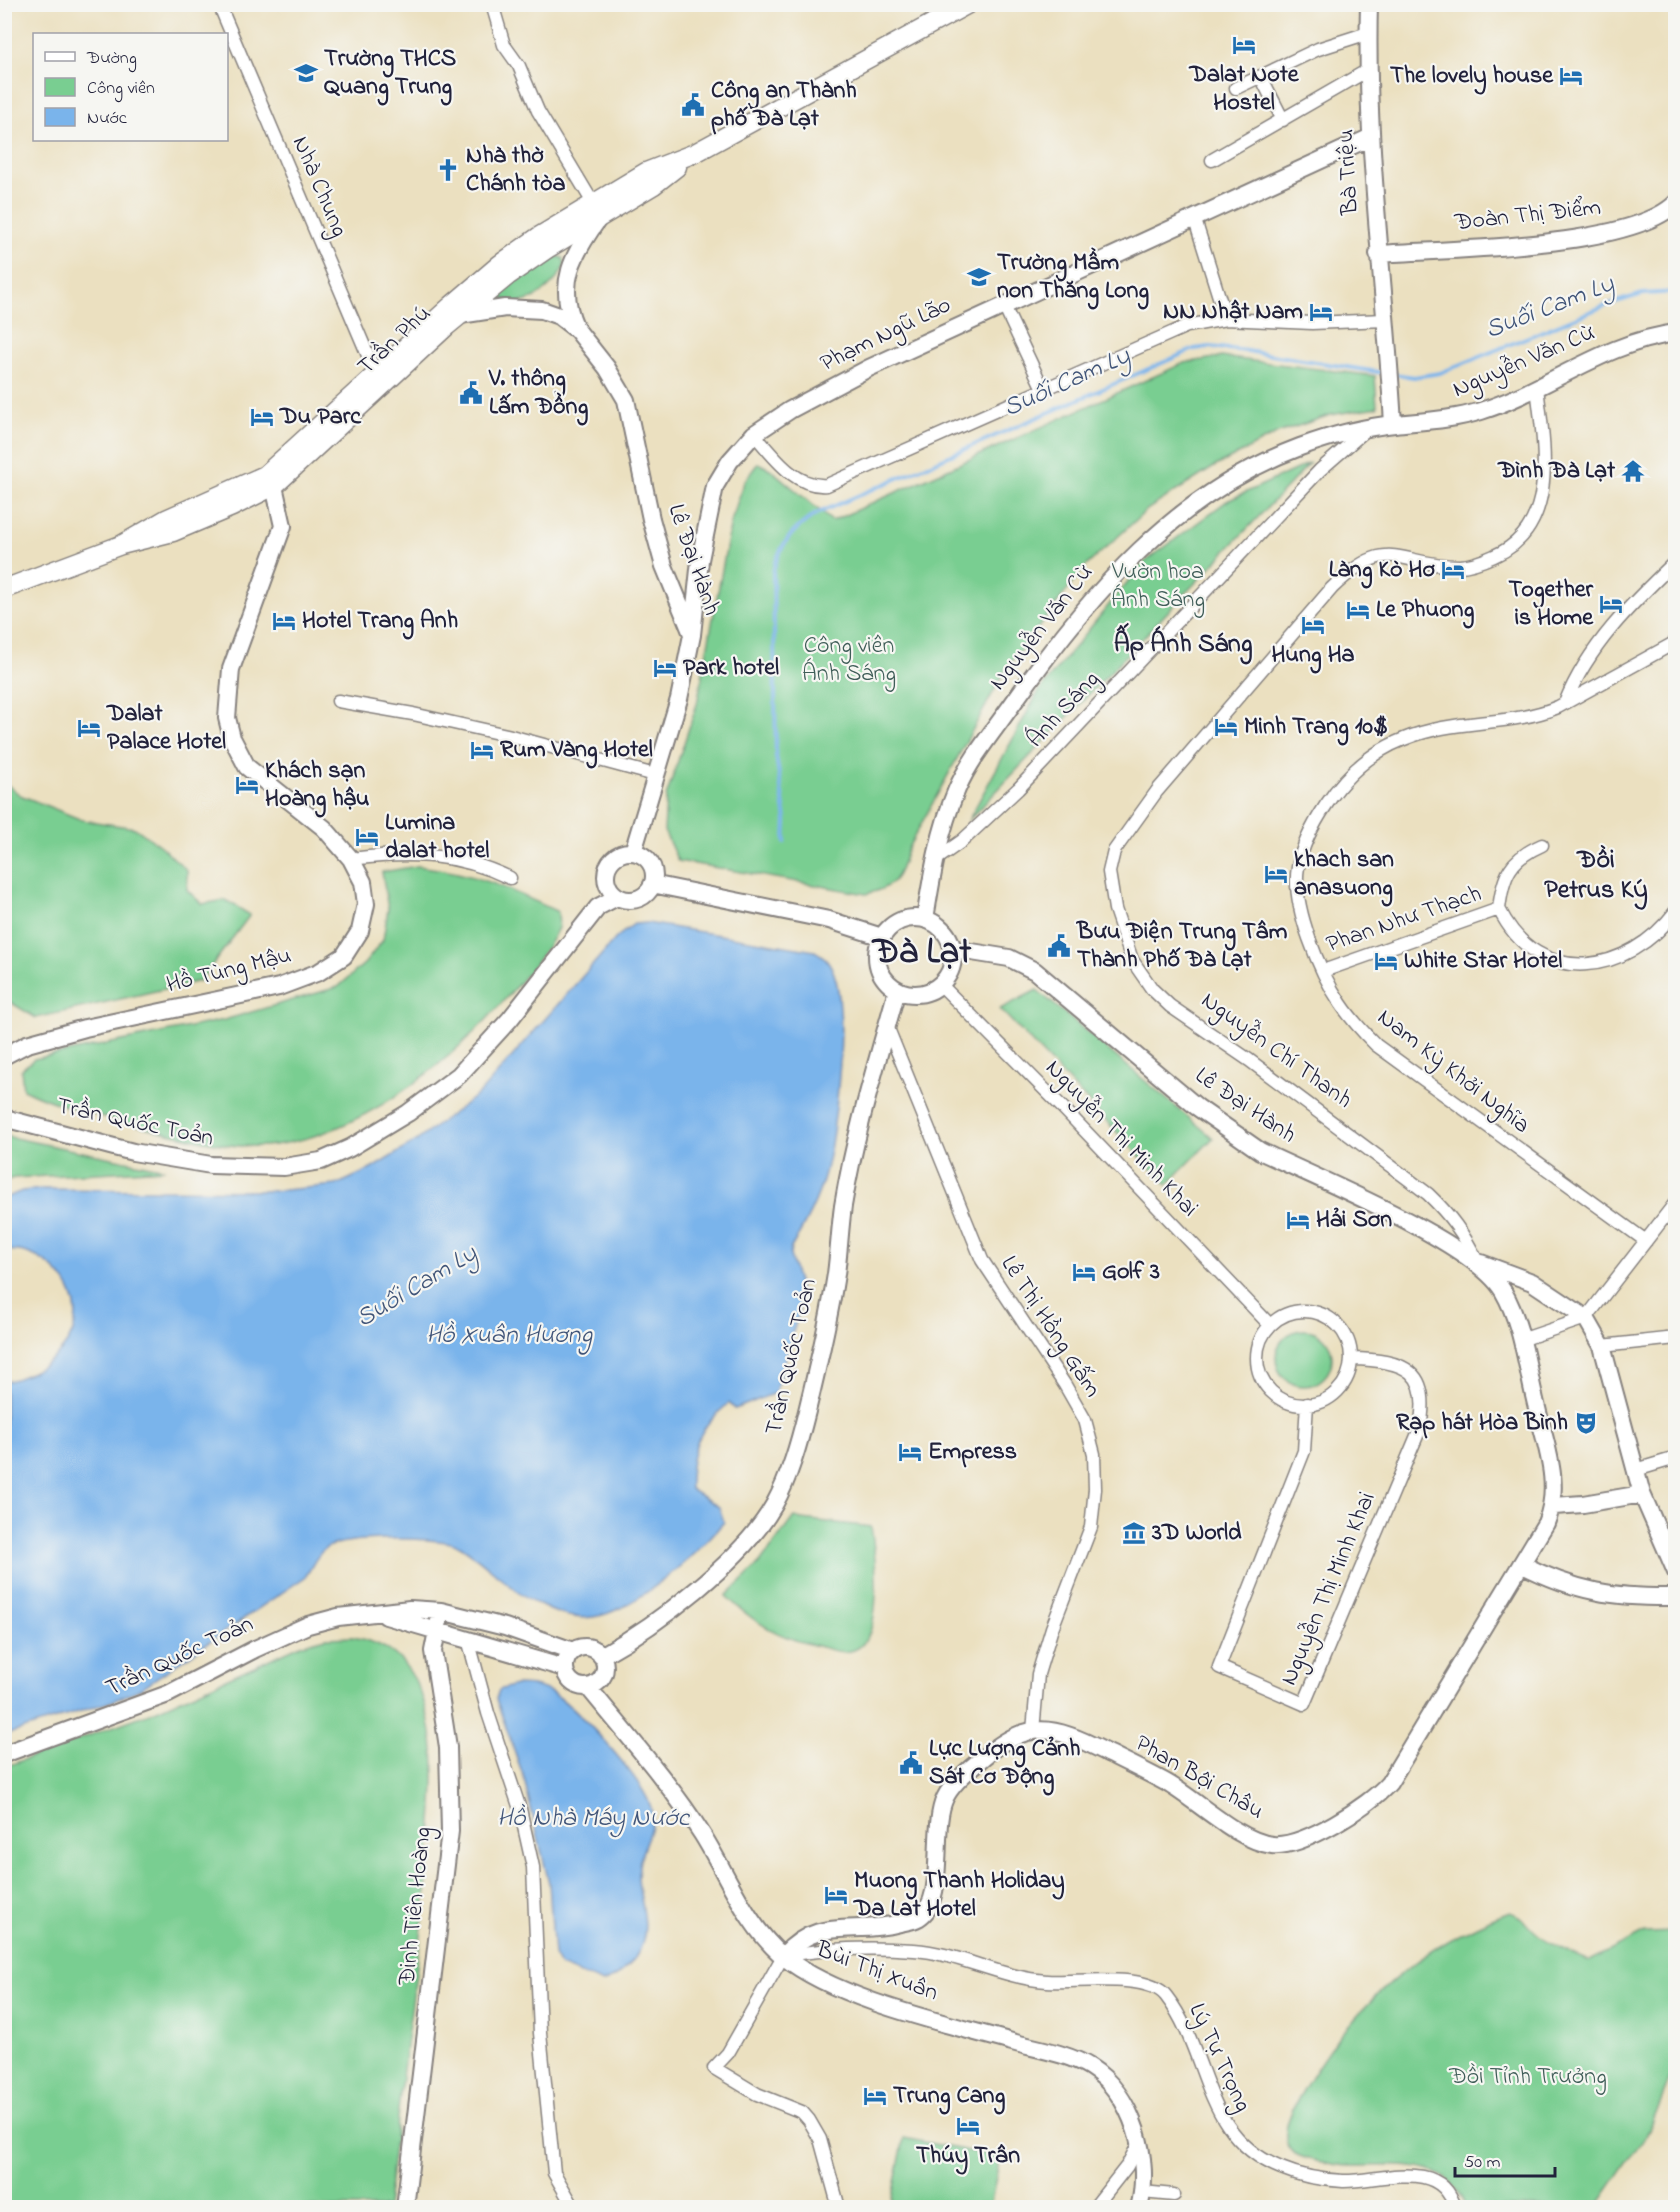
<svg xmlns="http://www.w3.org/2000/svg" width="1680" height="2212" font-family="'Indie Flower',sans-serif">
  <style>
    .green { fill: #79ce91; stroke: #4e7866; stroke-width: 1.5 }
    .water { fill: #7ab4eb; stroke: #4e6b93; stroke-width: 1.5 }
    .lines { fill: none; stroke-linecap: round; stroke-linejoin: round }
    .stream { stroke: #7ab4eb; stroke-width: 4 }
    .street-casing { stroke: #86817e; stroke-width: 15 }
    .secondary-casing { stroke: #86817e; stroke-width: 20 }
    .primary-casing { stroke: #86817e; stroke-width: 21 }
    .street { stroke: #fff; stroke-width: 12 }
    .secondary { stroke: #fff; stroke-width: 16 }
    .primary { stroke: #fff; stroke-width: 18 }
    .labels { text-anchor: middle; dominant-baseline: central; stroke-width: 4.5; stroke-linejoin: round; paint-order: stroke }
    .poi-label { font-size: 24px; font-weight: bold; fill: #22223b; stroke: #f6f6f2; text-anchor: start }
    .street-label { font-size: 24px; fill: #22223b; stroke: #f6f6f2 }
    .park-label { font-size: 24px; fill: #405e59; stroke: #f6f6f2 }
    .water-label { font-size: 26px; font-style: italic; fill: #415579; stroke: #f6f6f2 }
    .neighbourhood-label { font-size: 26px; font-weight: bold; fill: #22223b; stroke: #f6f6f2 }
    .town-label { font-size: 36px; font-weight: bold; fill: #22223b; stroke: #f6f6f2 }
  </style>
  <rect width="100%" height="100%" fill="#f6f6f2"/>
  <filter id="ink" filterUnits="userSpaceOnUse"><feTurbulence type="fractalNoise" baseFrequency=".0167" numOctaves="2"/><feDisplacementMap in="SourceGraphic" scale="12" xChannelSelector="R" yChannelSelector="G"/><feConvolveMatrix kernelMatrix="1 2 1 2 8 2 1 2 1" color-interpolation-filters="sRGB"/></filter>
  <filter id="wash" filterUnits="userSpaceOnUse"><feTurbulence type="fractalNoise" baseFrequency=".008" numOctaves="4" result="noise"/><feDisplacementMap in="SourceGraphic" scale="24" xChannelSelector="R" yChannelSelector="G"/><feGaussianBlur stdDeviation="1.35" result="paint"/><feColorMatrix in="noise" values="0 0 0 0 0 0 0 0 0 0 0 0 0 0 0 0 0 1.4 0 .05"/><feComposite in="paint" operator="in"/></filter>
  <g filter="url(#wash)">
    <rect width="100%" height="100%" fill="#ebe0c0"/>
    <path class="green" d="M555,256L563,258L565,264C558,286 515,321 496,291L499,286L527,274Z
      M1221,357L1375,376L1377,407L1330,415L1278,433L1214,467L1148,509L1085,567L1006,669L907,850C898,878 896,887 866,894L678,861L664,831L666,797L697,704L731,522L744,482L758,463L770,469L832,521L1184,363Z
      M1310,463L968,821L1039,691L1142,564L1227,501Z
      M5,783L20,795L82,820L135,828L159,845L187,870V890L202,904L226,900L250,915L200,981L36,1018L5,999Z
      M417,866C475,873 506,887 558,912C558,918 560,926 557,930C546,954 517,986 499,1006C442,1069 361,1133 275,1145C231,1151 182,1136 140,1126C101,1116 59,1107 23,1089L21,1070L34,1059L224,1020L338,987L365,963L383,940L388,909L382,872Z
      M1037,990L1213,1138L1167,1185L1000,1009Z
      M5,1136L165,1169L14,1178L5,1181Z
      M1276 1358a28 28 0 1 1 56 0a28 28 0 1 1-56 0Z
      M793,1518L871,1527C875,1552 886,1638 854,1650C841,1655 827,1648 814,1645C779,1638 751,1621 726,1596L760,1563Z
      M353,1637C387,1643 407,1659 420,1691C440,1741 434,1798 430,1849C425,1910 417,1970 408,2031C400,2089 394,2148 387,2207H5L4,1767L155,1711L303,1644L326,1638Z
      M1510,1912C1527,1918 1526,1925 1539,1935C1555,1946 1572,1954 1590,1961L1645,1933L1675,1932V2065L1650,2129L1599,2203L1593,2208L1465,2207C1450,2156 1390,2167 1348,2166C1334,2165 1321,2162 1308,2159C1300,2156 1289,2153 1287,2144C1282,2126 1295,2104 1304,2089C1350,2008 1422,1944 1510,1912Z
      M904,2138L1000,2157L990,2207H890Z"/>
    <path class="water" d="M647,923L815,951C821,955 826,957 829,963C852,997 836,1133 825,1173C818,1200 805,1224 791,1248L790,1255L799,1285V1312L775,1393L735,1409L729,1403C699,1427 689,1450 690,1489L719,1507L724,1522C697,1554 634,1612 593,1617C572,1620 554,1613 536,1603C508,1588 487,1563 460,1546C442,1536 342,1536 326,1548C315,1556 312,1568 305,1577L140,1689L113,1701L5,1735V1382C34,1375 69,1355 75,1323C82,1286 42,1246 5,1251V1198L22,1191L42,1189L274,1191L336,1185L371,1169L415,1142L481,1092L617,937L634,924Z
      M515,1685C530,1685 541,1686 554,1694C579,1709 644,1781 651,1808C656,1827 641,1848 639,1866C636,1885 642,1898 644,1915C649,1948 631,1970 603,1983L560,1966L554,1955L549,1883L523,1775L496,1699L499,1690Z"/>
    <g class="lines">
      <path class="stream" d="M1394,374L1414,377L1440,373L1609,304L1643,294L1676,292
        M785,842L786,820L776,756L773,572C779,545 793,529 816,514L1194,349L1210,347L1247,351L1384,373"/>
    </g>
  </g>
  <g filter="url(#ink)">
    <g class="lines">
      <g class="street-casing">
        <path id="street" d="M219,4L378,379
          M492,4L504,45L519,66L538,111L593,203
          M1261,77L1283,120
          M1236,88L1318,49L1368,33
          M1212,160L1368,70
          M1194,217L1226,319
          M1004,306L1044,391
          M754,434C773,456 795,488 827,485L1187,326L1226,319L1312,323L1385,320
          M338,701L413,714L507,735L655,775
          M1565,703C1588,646 1632,603 1676,561
          M351,859C408,852 456,852 510,878
          M935,860L962,841L1018,789L1320,470L1367,429
          M1499,909C1503,875 1510,859 1542,845
          M1323,971L1499,909C1539,990 1628,975 1676,911
          M941,985L1066,1111L1270,1325
          M887,1026L982,1260L1065,1385L1085,1420L1094,1454L1095,1489L1091,1527L1052,1628L1038,1674L1033,1731
          M1646,1241L1376,1045C1363,1032 1351,1019 1341,1004C1320,973 1291,905 1298,867C1302,846 1314,823 1326,805C1345,776 1371,752 1404,739C1454,718 1509,727 1558,707L1676,642
          M1477,1261C1464,1234 1450,1215 1428,1194L1249,1060L1170,1006L1152,989L1132,960L1115,909L1109,872L1114,851L1157,791L1332,588C1390,532 1396,566 1459,566C1470,566 1483,561 1494,556C1560,528 1544,445 1537,388
          M1257 1358a47 47 0 1 1 94 0a47 47 0 1 1-94 0Z
          M1521,1340L1586,1318L1676,1202
          M1602,1346L1676,1338
          M1307,1404L1304,1451L1219,1667L1304,1704L1419,1431C1433,1370 1405,1360 1351,1359
          M1636,1470L1676,1458
          M468,1639L488,1713L520,1809L533,1867L540,2033L554,2173L574,2208
          M1142,2192L1174,2195
          M839,2208L820,2139L809,2120L802,2112L757,2094L714,2068L728,2053L783,1956C827,1948 870,1947 914,1950C959,1953 1001,1978 1047,1981C1075,1983 1148,1972 1166,1996C1211,2054 1201,2136 1281,2168C1300,2176 1322,2180 1343,2181C1379,2182 1441,2156 1455,2208
          M1094,2208L1127,2166L1139,2143"/>
      </g>
      <g class="secondary-casing">
        <path id="secondary" d="M1369,4C1365,145 1385,284 1393,424
          M1378,254C1445,249 1630,249 1676,203
          M457,311L460,315L505,308L542,310L559,316L577,330L607,368L626,400L651,519L664,566L692,634
          M575,326C556,284 573,254 599,218
          M606 876a24 24 0 1 1 48 0a24 24 0 1 1-48 0Z
          M633,852L679,699L692,635L700,560L715,486L730,461L754,434L790,410L869,368L1371,137
          M652,884L829,920L882,937
          M877 956a38 38 0 1 1 76 0a38 38 0 1 1-76 0Z
          M925,919C932,875 939,831 957,789C971,757 996,728 1016,699C1090,594 1176,493 1300,447C1330,436 1363,427 1395,424C1424,421 1452,420 1481,411C1548,390 1604,342 1676,333
          M4,1056L27,1044L85,1028L279,987L319,972L344,956L360,931L366,904L363,882L351,859L324,828L247,767L232,738L227,718L231,669L283,526L274,486L267,477
          M4,1118L133,1152L211,1165L284,1167L321,1161L350,1148L408,1113L459,1075L510,1019L598,907L617,897
          M1481,1263L1532,1282L1586,1318L1602,1346L1642,1494L1676,1572
          M1554,1506L1583,1504L1642,1494
          M1521,1564C1576,1592 1614,1598 1676,1597
          M386,1616L564,1668
          M565 1667a20 20 0 1 1 40 0a20 20 0 1 1-40 0Z
          M601,1656C657,1625 743,1560 774,1505C790,1476 799,1443 807,1411C818,1366 829,1320 836,1274C839,1251 840,1228 843,1206C855,1133 877,1062 897,990
          M588,1687C627,1735 669,1782 702,1834C728,1875 746,1926 784,1957C838,2000 945,2023 1012,2042C1037,2049 1067,2053 1090,2067C1133,2094 1152,2160 1139,2208
          M4,1754L168,1694L255,1649L308,1625L338,1617L410,1609L441,1611L505,1627L573,1651
          M783,1956C819,1915 853,1936 900,1923C905,1922 913,1921 918,1918C948,1901 930,1829 945,1798C952,1783 969,1769 982,1759C996,1747 1015,1733 1033,1731C1057,1727 1086,1742 1106,1752C1126,1762 1147,1772 1167,1783C1197,1800 1238,1841 1272,1845C1303,1848 1369,1806 1389,1783L1546,1523C1562,1485 1546,1447 1537,1408C1527,1370 1523,1325 1503,1291C1474,1242 1316,1178 1260,1151L1197,1107L1035,971L1009,958L953,949
          M405,2208L450,1831L448,1747L433,1651L441,1611"/>
      </g>
      <g class="primary-casing">
        <path id="primary" d="M121,545L166,519L265,475L452,305L500,264L538,237L646,172L695,153L968,4
          M4,589L121,545L173,532L232,507L274,486L447,326L509,275L547,249L654,185L677,167"/>
      </g>
      <use href="#street" class="street"/>
      <use href="#secondary" class="secondary"/>
      <use href="#primary" class="primary"/>
    </g>
  </g>
  <defs>
    <g id="hotel-bare" transform="scale(1.8)"><path d="M-6-4.5h1.5V1H6V5H4.5V3h-9V5H-6ZM-4 0a1.8 1.8 0 1 1 3.6 0ZM.5 0V-2.5h3Q6-2.5 6 0Z" fill="#1f6fb2" stroke="#f6f6f2" stroke-width="2.5" paint-order="stroke"/></g>
    <g id="school-bare" transform="scale(1.8)"><path d="M0-5L7-2L0 1L-7-2ZM-4 1L0 2.5L4 1V4Q0 6-4 4Z" fill="#1f6fb2" stroke="#f6f6f2" stroke-width="2.5" paint-order="stroke"/></g>
    <g id="civic-bare" transform="scale(1.8)"><path d="M-.6-6.5H3V-4.5H.6V-3L4-1V1h2V6H-6V1h2V-1L-.6-3ZM-1.2 2.5V6h2.4V2.5Z" fill="#1f6fb2" stroke="#f6f6f2" stroke-width="2.5" paint-order="stroke"/></g>
    <g id="church-bare" transform="scale(1.8)"><path d="M-1.2-6h2.4v3.5h3.3v2.4h-3.3V6h-2.4V-.1h-3.3v-2.4h3.3Z" fill="#1f6fb2" stroke="#f6f6f2" stroke-width="2.5" paint-order="stroke"/></g>
    <g id="temple-bare" transform="scale(1.8)"><path d="M0-6L5-2H3V0L6.5 2.5H4V6H1.5V3h-3V6H-4V2.5H-6.5L-3 0V-2H-5Z" fill="#1f6fb2" stroke="#f6f6f2" stroke-width="2.5" paint-order="stroke"/></g>
    <g id="theatre-bare" transform="scale(1.8)"><path d="M-5-5.5Q0-4 5-5.5V0Q5 5 0 6Q-5 5-5 0ZM-3.3-2.5H-1v1.5H-3.3ZM1-2.5H3.3v1.5H1ZM-2.8 1Q0 5.5 2.8 1Z" fill="#1f6fb2" stroke="#f6f6f2" stroke-width="2.5" paint-order="stroke"/></g>
    <g id="museum-bare" transform="scale(1.8)"><path d="M0-6L6-3V-2H-6V-3ZM-5-1h2V3h-2ZM-1-1h2V3h-2ZM3-1h2V3H3ZM-6 4H6V6H-6Z" fill="#1f6fb2" stroke="#f6f6f2" stroke-width="2.5" paint-order="stroke"/></g>
  </defs>
  <g fill-rule="evenodd">
    <use href="#hotel-bare" x="1244" y="45"/>
    <use href="#school-bare" x="306" y="73"/>
    <use href="#hotel-bare" x="1571" y="76"/>
    <use href="#civic-bare" x="693" y="105"/>
    <use href="#church-bare" x="448" y="170"/>
    <use href="#school-bare" x="979" y="277"/>
    <use href="#hotel-bare" x="1321" y="312"/>
    <use href="#civic-bare" x="471" y="393"/>
    <use href="#hotel-bare" x="262" y="417"/>
    <use href="#temple-bare" x="1633" y="471"/>
    <use href="#hotel-bare" x="1453" y="570"/>
    <use href="#hotel-bare" x="1611" y="604"/>
    <use href="#hotel-bare" x="1358" y="610"/>
    <use href="#hotel-bare" x="284" y="621"/>
    <use href="#hotel-bare" x="1313" y="625"/>
    <use href="#hotel-bare" x="665" y="668"/>
    <use href="#hotel-bare" x="1226" y="727"/>
    <use href="#hotel-bare" x="89" y="728"/>
    <use href="#hotel-bare" x="482" y="750"/>
    <use href="#hotel-bare" x="247" y="785"/>
    <use href="#hotel-bare" x="367" y="837"/>
    <use href="#hotel-bare" x="1276" y="874"/>
    <use href="#civic-bare" x="1059" y="946"/>
    <use href="#hotel-bare" x="1386" y="961"/>
    <use href="#hotel-bare" x="1298" y="1220"/>
    <use href="#hotel-bare" x="1084" y="1272"/>
    <use href="#theatre-bare" x="1586" y="1423"/>
    <use href="#hotel-bare" x="910" y="1452"/>
    <use href="#museum-bare" x="1134" y="1533"/>
    <use href="#civic-bare" x="911" y="1763"/>
    <use href="#hotel-bare" x="836" y="1895"/>
    <use href="#hotel-bare" x="875" y="2096"/>
    <use href="#hotel-bare" x="968" y="2126"/>
  </g>
  <g class="labels">
    <g class="poi-label">
      <text x="324" y="59">Trường THCS<tspan x="324" dy="28">Quang Trung</tspan></text>
      <text x="1244" y="75" text-anchor="middle">Dalat Note<tspan x="1244" dy="28">Hostel</tspan></text>
      <text x="1553" y="76" text-anchor="end">The lovely house</text>
      <text x="711" y="91">Công an Thành<tspan x="711" dy="28">phố Đà Lạt</tspan></text>
      <text x="466" y="156">Nhà thờ<tspan x="466" dy="28">Chánh tòa</tspan></text>
      <text x="997" y="263">Trường Mầm<tspan x="997" dy="28">non Thăng Long</tspan></text>
      <text x="1303" y="312" text-anchor="end">NN Nhật Nam</text>
      <text x="489" y="379">V. thông<tspan x="489" dy="28">Lấm Đồng</tspan></text>
      <text x="280" y="417">Du Parc</text>
      <text x="1615" y="471" text-anchor="end">Đình Đà Lạt</text>
      <text x="1435" y="570" text-anchor="end">Làng Kò Hơ</text>
      <text x="1593" y="590" text-anchor="end">Together<tspan x="1593" dy="28">is Home</tspan></text>
      <text x="1376" y="610">Le Phuong</text>
      <text x="302" y="621">Hotel Trang Anh</text>
      <text x="1313" y="655" text-anchor="middle">Hung Ha</text>
      <text x="683" y="668">Park hotel</text>
      <text x="107" y="714">Dalat<tspan x="107" dy="28">Palace Hotel</tspan></text>
      <text x="1244" y="727">Minh Trang 10$</text>
      <text x="500" y="750">Rum Vàng Hotel</text>
      <text x="265" y="771">Khách sạn<tspan x="265" dy="28">Hoàng hậu</tspan></text>
      <text x="385" y="823">Lumina<tspan x="385" dy="28">dalat hotel</tspan></text>
      <text x="1294" y="860">khach san<tspan x="1294" dy="28">anasuong</tspan></text>
      <text x="1077" y="932">Bưu Điện Trung Tâm<tspan x="1077" dy="28">Thành Phố Đà Lạt</tspan></text>
      <text x="1404" y="961">White Star Hotel</text>
      <text x="1316" y="1220">Hải Sơn</text>
      <text x="1102" y="1272">Golf 3</text>
      <text x="1568" y="1423" text-anchor="end">Rạp hát Hòa Bình</text>
      <text x="928" y="1452">Empress</text>
      <text x="1152" y="1533">3D World</text>
      <text x="929" y="1749">Lực Lượng Cảnh<tspan x="929" dy="28">Sát Cơ Động</tspan></text>
      <text x="854" y="1881">Muong Thanh Holiday<tspan x="854" dy="28">Da Lat Hotel</tspan></text>
      <text x="893" y="2096">Trung Cang</text>
      <text x="968" y="2156" text-anchor="middle">Thúy Trân</text>
    </g>
    <g class="street-label">
      <text transform="translate(1349 172) rotate(-93)">Bà Triệu</text>
      <text transform="translate(319 187) rotate(67)">Nhà Chung</text>
      <text transform="translate(1528 216) rotate(-6)">Đoàn Thị Điểm</text>
      <text transform="translate(886 335) rotate(-26)">Phạm Ngũ Lão</text>
      <text transform="translate(395 341) rotate(-43)">Trần Phú</text>
      <text transform="translate(1524 362) rotate(-23)">Nguyễn Văn Cừ</text>
      <text transform="translate(693 560) rotate(71)">Lê Đại Hành</text>
      <text transform="translate(1042 628) rotate(-52)">Nguyễn Văn Cừ</text>
      <text transform="translate(1064 710) rotate(-47)">Ánh Sáng</text>
      <text transform="translate(1404 920) rotate(-19)">Phan Như Thạch</text>
      <text transform="translate(229 971) rotate(-14)">Hồ Tùng Mậu</text>
      <text transform="translate(1276 1051) rotate(36)">Nguyễn Chí Thanh</text>
      <text transform="translate(1453 1072) rotate(38)">Nam Kỳ Khởi Nghĩa</text>
      <text transform="translate(1245 1106) rotate(34)">Lê Đại Hành</text>
      <text transform="translate(135 1123) rotate(12)">Trần Quốc Toản</text>
      <text transform="translate(1121 1139) rotate(46)">Nguyễn Thị Minh Khai</text>
      <text transform="translate(1050 1327) rotate(57)">Lê Thị Hồng Gấm</text>
      <text transform="translate(792 1357) rotate(-77)">Trần Quốc Toản</text>
      <text transform="translate(1329 1589) rotate(-67)">Nguyễn Thị Minh Khai</text>
      <text transform="translate(180 1657) rotate(-25)">Trần Quốc Toản</text>
      <text transform="translate(1199 1778) rotate(30)">Phan Bội Châu</text>
      <text transform="translate(416 1906) rotate(-84)">Đinh Tiên Hoàng</text>
      <text transform="translate(877 1972) rotate(21)">Bùi Thị Xuân</text>
      <text transform="translate(1219 2058) rotate(65)">Lý Tự Trọng</text>
    </g>
    <g class="park-label">
      <text x="1158" y="572">Vườn hoa<tspan x="1158" dy="28">Ánh Sáng</tspan></text>
      <text x="849" y="646">Công viên<tspan x="849" dy="28">Ánh Sáng</tspan></text>
      <text x="1528" y="2077">Đồi Tỉnh Trưởng</text>
    </g>
    <g class="water-label">
      <text transform="translate(1550 308) rotate(-21)">Suối Cam Ly</text>
      <text transform="translate(1067 383) rotate(-24)">Suối Cam Ly</text>
      <text transform="translate(417 1287) rotate(-31)">Suối Cam Ly</text>
      <text x="509" y="1336">Hồ Xuân Hương</text>
      <text x="593" y="1819">Hồ Nhà Máy Nước</text>
    </g>
    <g class="neighbourhood-label">
      <text x="1183" y="645">Ấp Ánh Sáng</text>
      <text x="1596" y="861">Đồi<tspan x="1596" dy="30">Petrus Ký</tspan></text>
    </g>
    <g class="town-label">
      <text x="922" y="953">Đà Lạt</text>
    </g>
  </g>
  <rect width="1680" height="2212" fill="none" stroke="#f6f6f2" stroke-width="24"/>
  <rect x="33" y="33" width="195" height="108" fill="#f6f6f2" stroke="#a1a1a9" stroke-width="1.5"/>
  <rect x="45" y="52" width="30" height="9" fill="#ffffff" stroke="#a1a1a9" stroke-width="1.5"/>
  <text x="87" y="63" font-size="18" fill="#22223b">Đường</text>
  <rect x="45" y="78" width="30" height="18" fill="#79ce91" stroke="#a1a1a9" stroke-width="1.5"/>
  <text x="87" y="93" font-size="18" fill="#22223b">Công viên</text>
  <rect x="45" y="108" width="30" height="18" fill="#7ab4eb" stroke="#a1a1a9" stroke-width="1.5"/>
  <text x="87" y="123" font-size="18" fill="#22223b">Nước</text>
  <path d="M1455 2167v9h100v-9" fill="none" stroke="#22223b" stroke-width="3"/>
  <text x="1464" y="2167" font-size="18" fill="#22223b" stroke="#f6f6f2" stroke-width="4.5" paint-order="stroke">50 m</text>
</svg>
